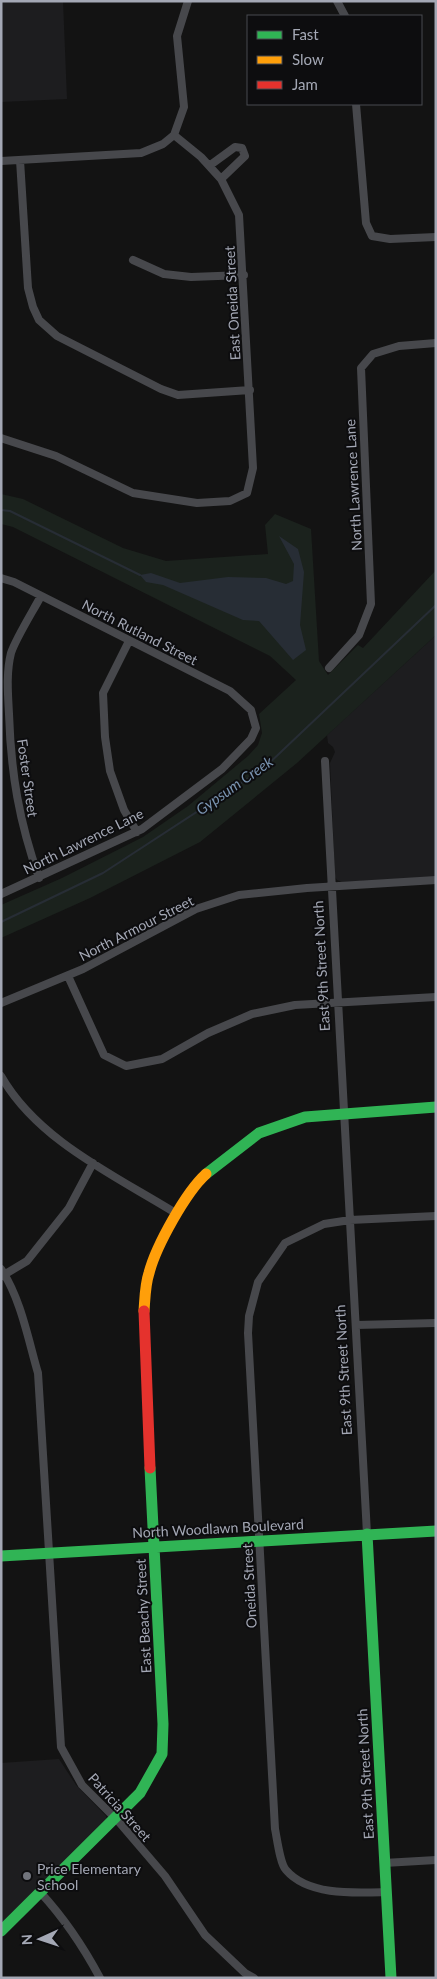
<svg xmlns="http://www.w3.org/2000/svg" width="437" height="1979" font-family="Lato,sans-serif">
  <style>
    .built { fill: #1d1d1f }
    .green { fill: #1b221d }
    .water { fill: #272d35 }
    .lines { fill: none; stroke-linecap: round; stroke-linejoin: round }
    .stream { stroke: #272d35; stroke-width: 2 }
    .street { stroke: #47484c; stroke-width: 8 }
    .fast { stroke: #30b455; stroke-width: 11 }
    .slow { stroke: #ff9f0a; stroke-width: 11 }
    .jam { stroke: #e5322d; stroke-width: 11 }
    .poi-dot { fill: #71747c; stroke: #0d0d0f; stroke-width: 2 }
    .labels { text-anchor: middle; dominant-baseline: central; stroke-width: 4; stroke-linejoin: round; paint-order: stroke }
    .street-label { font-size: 14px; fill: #a4a8b5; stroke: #0d0d0f }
    .poi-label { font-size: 14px; fill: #a4a8b5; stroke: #0d0d0f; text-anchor: start }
    .water-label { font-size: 15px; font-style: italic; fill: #7a94b1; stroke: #0d0d0f }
  </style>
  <rect width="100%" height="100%" fill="#131313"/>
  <path class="built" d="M1,1H63L67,99L1,102Z
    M436,635V877L342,882L337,880L335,877L330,763L335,752L333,747L328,743L327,735Z
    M59,1759L76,1785L106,1816L107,1820L1,1925V1763Z"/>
  <path class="green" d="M1,494L23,499L123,548L166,561L268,554L265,525L275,514L311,529L319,661L328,675L358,645L363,648L436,570V635L297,763L200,842L90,898L1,938V905L62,878L143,837L188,806L248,756L258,745L262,733L259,714L296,680L270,656L13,527L1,524Z"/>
  <path class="water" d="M279,536L298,549L304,572L300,625L306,650L293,660L259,621L243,620L163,585L146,582L140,575L151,573L180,583L228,577L266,578L286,584L293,581L294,564Z"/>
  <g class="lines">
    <path class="stream" d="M1,510L10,511L140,575
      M1,922L103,873L264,768L436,605"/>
    <path class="street" d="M337,1L345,16
      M356,104L366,223L372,236L390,239L436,237
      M20,160L28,288L33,307L39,320L57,336L161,389L178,395L250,390
      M1,161L141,153L163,144L174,135L184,107L177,36L188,1
      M209,166L235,147L242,148L245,156L221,179
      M133,260L164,274L191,277L244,275
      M1,438L56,456L133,493L197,503L230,501L247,493L253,468L239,215L221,179L201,157L174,135
      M1,578L14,582L230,691L251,710L256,728L251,739L222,769L142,829L1,894
      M129,641L103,693L105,737L110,771L124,810L137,832
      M329,668L359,635L371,604L361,368L373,354L399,346L436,343
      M325,761L367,1534
      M39,878C19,821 11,774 9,714C8,694 6,673 11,653C16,638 33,611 41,596
      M68,976L104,1055L126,1066L162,1059L208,1033L252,1014L295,1005L436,997
      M1,1003L83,969L196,909L239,895L307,888L436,880
      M1,1076C38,1141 116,1176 177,1214
      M1,1269C21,1299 28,1339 38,1373L61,1747L82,1785L118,1821L165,1876L205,1935L245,1973L254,1978
      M2,1276L27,1261L69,1208L93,1163
      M356,1325L436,1323
      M384,1863L436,1860
      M40,1892C64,1918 83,1946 100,1978
      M386,1892C355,1893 308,1896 286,1870C280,1864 277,1838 275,1829L248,1333L249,1316L258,1282L285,1243L324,1224L350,1220L436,1216"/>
    <path class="fast" d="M206,1174L259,1133L305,1117L436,1107
      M367,1534L391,1978
      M1,1556L436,1531
      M1,1931L140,1793L162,1754L163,1724L150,1468"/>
    <path class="slow" d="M144,1311C145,1298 145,1285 149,1273C156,1246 186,1192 206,1174"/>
    <path class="jam" d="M144,1311L150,1468"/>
  </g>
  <circle class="poi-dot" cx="27" cy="1876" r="5"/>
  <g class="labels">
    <g class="street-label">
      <text transform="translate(232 303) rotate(-93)">East Oneida Street</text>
      <text transform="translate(353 485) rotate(-93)">North Lawrence Lane</text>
      <text transform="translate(140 632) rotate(27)">North Rutland Street</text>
      <text transform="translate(28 778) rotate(82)">Foster Street</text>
      <text transform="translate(83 841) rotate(-26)">North Lawrence Lane</text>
      <text transform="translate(136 928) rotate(-27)">North Armour Street</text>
      <text transform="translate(321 966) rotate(-93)">East 9th Street North</text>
      <text transform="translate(343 1370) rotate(-93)">East 9th Street North</text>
      <text transform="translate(218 1528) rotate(-3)">North Woodlawn Boulevard</text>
      <text transform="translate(249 1586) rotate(-93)">Oneida Street</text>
      <text transform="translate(143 1616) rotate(-93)">East Beachy Street</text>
      <text transform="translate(365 1774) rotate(-93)">East 9th Street North</text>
      <text transform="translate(120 1807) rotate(48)">Patricia Street</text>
    </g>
    <g class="poi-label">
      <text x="37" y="1868">Price Elementary<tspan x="37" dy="16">School</tspan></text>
    </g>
    <g class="water-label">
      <text transform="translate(234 785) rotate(-35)">Gypsum Creek</text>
    </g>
  </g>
  <rect width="437" height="1979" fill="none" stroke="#a4a8b5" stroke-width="5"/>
  <rect x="247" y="15" width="175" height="90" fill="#0d0d0f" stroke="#494b51"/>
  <rect x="257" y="31" width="25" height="8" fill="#30b455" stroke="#494b51"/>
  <text x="292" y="40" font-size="15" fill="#a4a8b5">Fast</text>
  <rect x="257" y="56" width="25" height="8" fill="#ff9f0a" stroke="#494b51"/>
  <text x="292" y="65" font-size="15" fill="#a4a8b5">Slow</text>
  <rect x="257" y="81" width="25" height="8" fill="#e5322d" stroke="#494b51"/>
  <text x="292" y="90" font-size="15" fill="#a4a8b5">Jam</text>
  <g transform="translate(40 1939) rotate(267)" stroke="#0d0d0f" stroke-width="4" paint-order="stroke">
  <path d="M0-4L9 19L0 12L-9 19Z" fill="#a4a8b5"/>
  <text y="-8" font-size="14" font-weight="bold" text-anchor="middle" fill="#a4a8b5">N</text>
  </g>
</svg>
